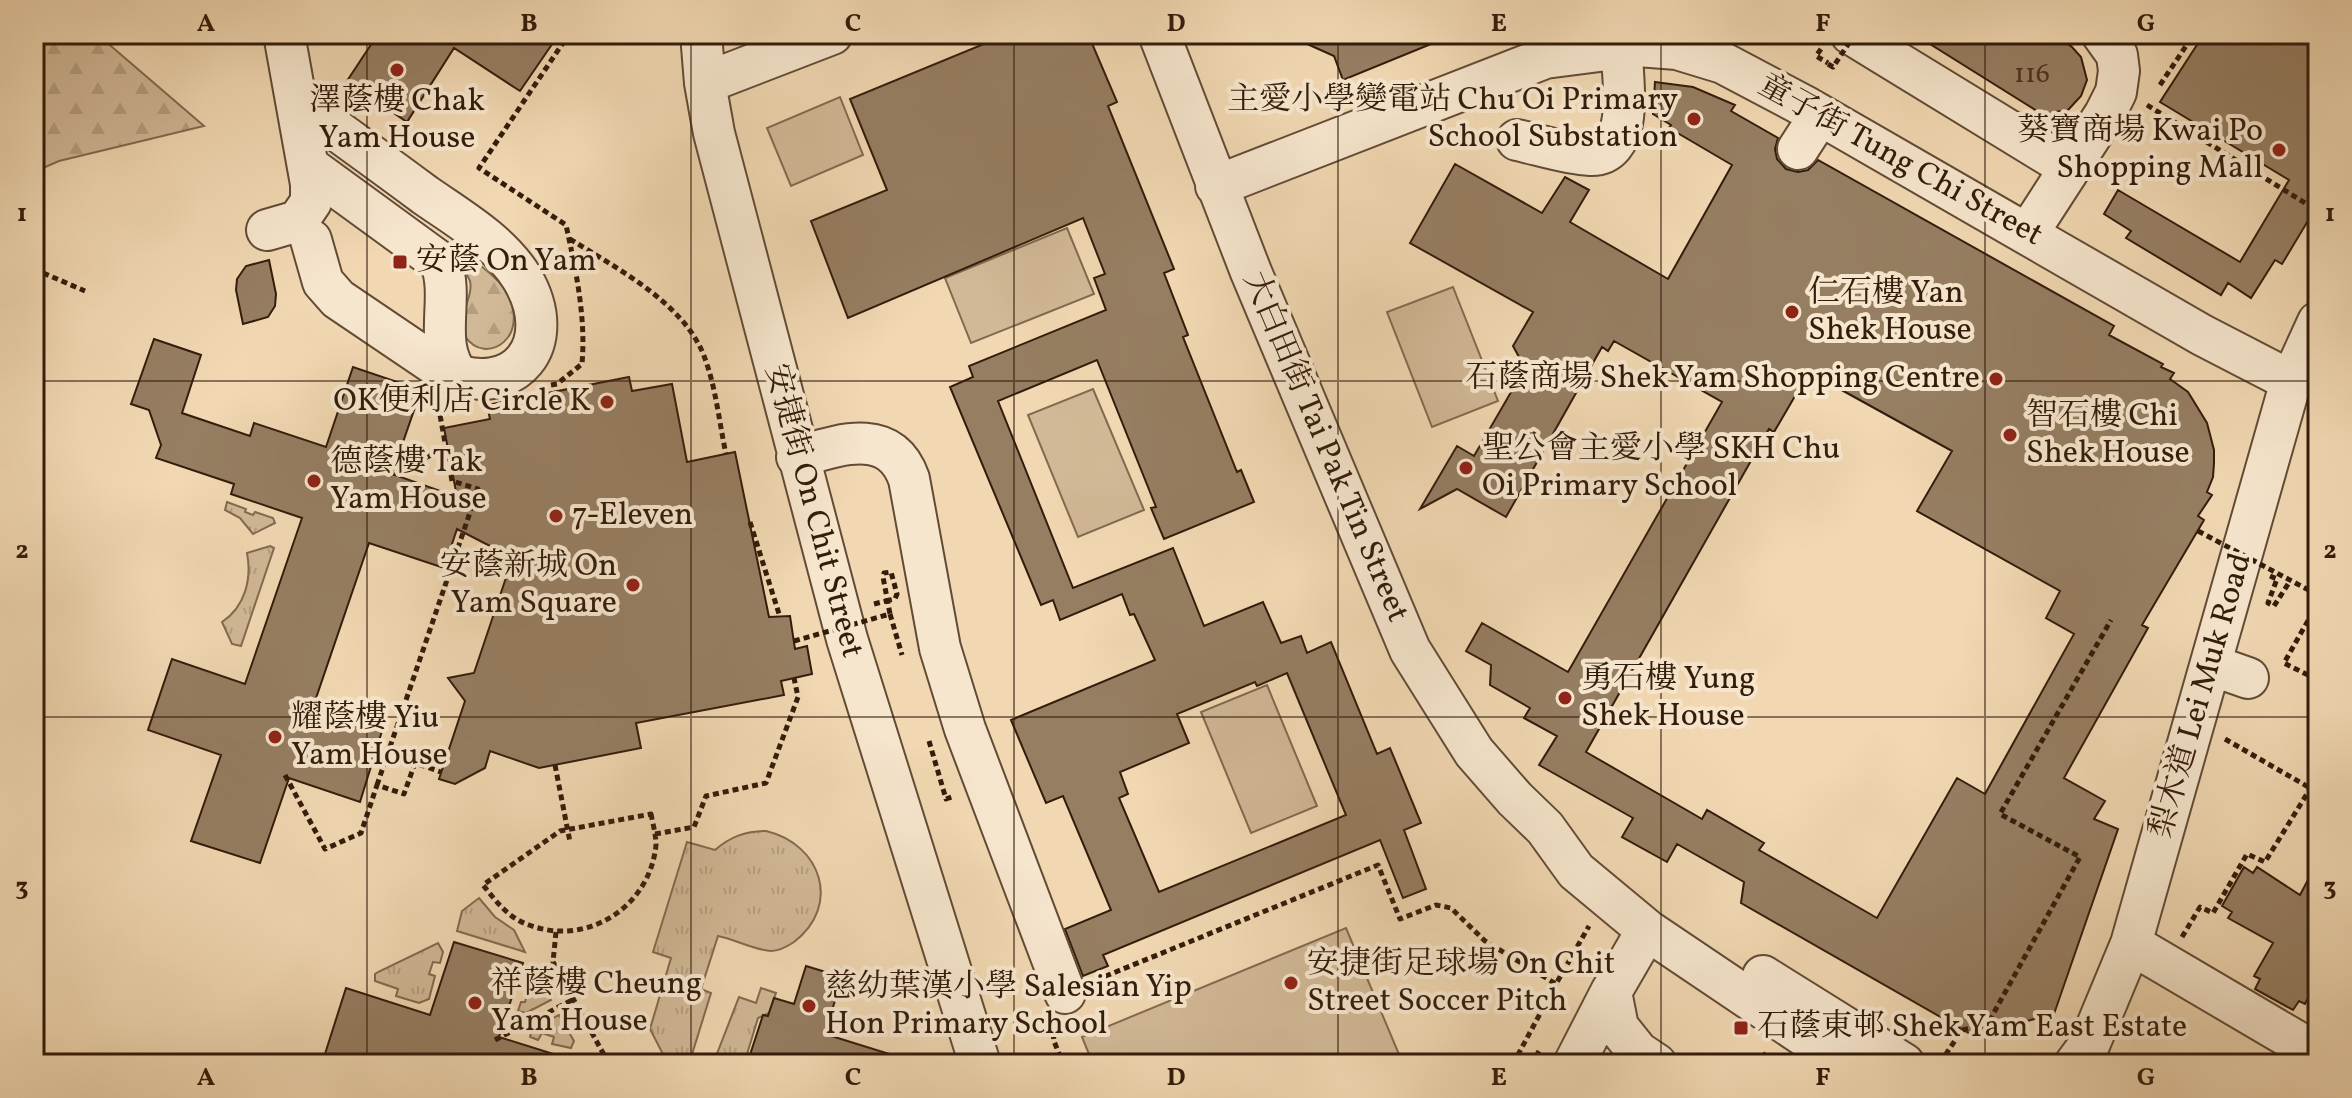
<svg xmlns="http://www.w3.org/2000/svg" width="2352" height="1098" font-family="Vollkorn,'Noto Serif TC',serif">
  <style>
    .grass { fill: url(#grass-tufts); stroke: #826a50; stroke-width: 2 }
    .forest { fill: url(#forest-firs); stroke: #826a50; stroke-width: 2 }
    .pitch { fill: #d1b896; stroke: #826a50; stroke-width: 2 }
    .building { fill: #967e62; stroke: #331c0b; stroke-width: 2; fill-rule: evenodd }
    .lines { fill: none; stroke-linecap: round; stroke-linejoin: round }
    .minor-casing { stroke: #624b35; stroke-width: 44 }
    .path { stroke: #331c0b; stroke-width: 5; stroke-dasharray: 6 4; stroke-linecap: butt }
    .minor { stroke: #f6e6cd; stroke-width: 40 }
    .path-bridge { stroke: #331c0b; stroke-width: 5; stroke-dasharray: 6 4; stroke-linecap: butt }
    .grid { fill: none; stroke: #331c0b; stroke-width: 2; stroke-opacity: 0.55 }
    .poi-dot { fill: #8f2418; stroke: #f6e6cd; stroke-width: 3 }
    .labels { text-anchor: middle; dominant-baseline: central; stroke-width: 8; stroke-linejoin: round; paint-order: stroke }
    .number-label { font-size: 28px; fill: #4c3421 }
    .poi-label { font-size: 32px; fill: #331c0b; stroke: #f6e6cd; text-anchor: start }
    .street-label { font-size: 32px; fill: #331c0b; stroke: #f6e6cd }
    .neatline { fill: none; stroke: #331c0b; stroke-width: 3 }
    .grid-label { font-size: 26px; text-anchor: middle; font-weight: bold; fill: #331c0b }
  </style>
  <defs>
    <pattern id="grass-tufts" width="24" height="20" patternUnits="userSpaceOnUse" patternTransform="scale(2)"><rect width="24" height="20" fill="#d1b896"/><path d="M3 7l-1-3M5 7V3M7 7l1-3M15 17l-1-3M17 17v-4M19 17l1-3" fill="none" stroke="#b49e80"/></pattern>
    <pattern id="forest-firs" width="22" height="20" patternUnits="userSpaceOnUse" patternTransform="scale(2)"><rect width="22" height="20" fill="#d1b896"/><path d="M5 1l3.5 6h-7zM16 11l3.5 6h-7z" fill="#b49e80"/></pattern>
  </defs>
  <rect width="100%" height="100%" fill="#f1d8b2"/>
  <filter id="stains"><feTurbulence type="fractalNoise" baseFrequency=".0025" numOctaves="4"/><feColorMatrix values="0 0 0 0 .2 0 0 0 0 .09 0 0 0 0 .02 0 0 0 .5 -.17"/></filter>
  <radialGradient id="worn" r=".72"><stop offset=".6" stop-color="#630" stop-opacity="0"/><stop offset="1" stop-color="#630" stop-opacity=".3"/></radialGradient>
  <path class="grass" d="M227,502L246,509L245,512L253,515L255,512L273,518L275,523L253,534L240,518L225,510Z
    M270,546L274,548L241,646L232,644L222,622C245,607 252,579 247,553Z
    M766,831C821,844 842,905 794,942C788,946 779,951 771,951C754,950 734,939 718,936L701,989L711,993L689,1064H668L650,1029L671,958L653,952L687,842L715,850C730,837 745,831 766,831Z
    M479,898L495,917L514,930L525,952L457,931L462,911Z
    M438,943L443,952L440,963L433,962L429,974L435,976L429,999L419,1003L396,996L398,989L375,981V974L378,972Z
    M532,974L539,976L551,1000L526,1013L518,1011L521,1002H525L528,990L525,989Z
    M761,988L776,993L769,1013L758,1018L744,1064H713L739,997L756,1003Z
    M559,1015L574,1041L571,1048L552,1044L554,1037L542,1033L538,1040L530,1037L532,1029Z"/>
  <path class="forest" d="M34,34H97L204,126L59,161L34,172Z
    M471,258C482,267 494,275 503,287C536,336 485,368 465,336C454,319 474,299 470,281C468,276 464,270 461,265Z"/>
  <path class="pitch" d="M840,97L863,155L791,186L767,128Z
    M1067,228L1094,294L971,343L945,278Z
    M1453,287L1498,401L1432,427L1387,312Z
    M1093,389L1144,510L1078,537L1028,415Z
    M1267,685L1317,806L1251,833L1201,712Z
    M1346,928L1403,1064H1093L1082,1037Z"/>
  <path class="building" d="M378,34H559L520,91L454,48L407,122L347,81Z
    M1008,34H1088L1117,102L1108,106L1174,269L1164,273L1188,335L1183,337L1237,472L1241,470L1254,502L1164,539L1151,508L1156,507L1097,360L998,401L1073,588L1173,548L1204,626L1263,602L1281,643L1301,636L1307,653L1331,642L1377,754L1390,748L1421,823L1404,830L1426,889L1403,898L1380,840L1103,955L1108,966L1083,976L1065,929L1111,910L1063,796L1046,803L1011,720L1155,660L1134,614L1130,615L1122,594L1060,620L1053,600L1041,605L950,387L973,377L969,366L1106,310L1094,278L1105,274L1083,218L848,318L811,221L887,190L850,99ZM1287,673L1346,815L1159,892L1119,798L1128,794L1120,772L1189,743L1177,714L1255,682L1257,686Z
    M1285,34H1453V35L1343,80L1334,56Z
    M1914,34H2053L2072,47L2081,57L2087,80L2081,96L2068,110L2049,113L2037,111Z
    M2204,34H2318V204L2282,264L2275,260L2251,298L2228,283L2221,295L2126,238L2131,231L2104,214L2118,190L2240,262L2289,180L2160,102Z
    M1655,82L1693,87L1735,105L1731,111L1778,138L1775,149L1777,159L1786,169L1798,172L1808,170L1818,160L2114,326L2109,335L2163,364L2161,367L2174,373L2170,379L2188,392L2207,423L2214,450V463L2213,477L2207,492L2212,495L2198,516L2204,520L2142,625L2148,628L2064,778L2105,801L2094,819L2118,829L2054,1014L1972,1035L1741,903L1744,882L1677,844L1667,862L1622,837L1633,818L1539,765L1557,736L1524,718L1530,708L1490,685L1491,665L1466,651L1482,623L1568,672L1722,402L1614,341L1608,351L1602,347L1506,517L1457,489L1420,509L1457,446L1474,456L1525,368L1513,346L1533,312L1410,243L1455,164L1542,213L1565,177L1589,190L1570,222L1668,279L1732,165L1669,128L1671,125L1653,114ZM1809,372L1952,451L1917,511L2060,591L2046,618L2074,634L1985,794L1957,778L1877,918L1759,850L1764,843L1707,810L1702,819L1586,752L1769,429L1774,432Z
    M269,260L276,294L275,306L268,317L243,324L236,290L237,279L246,266Z
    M154,339L201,355L182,413L250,436L254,423L326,447L353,367L421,390L392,474L457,497L444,428L490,419L487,405L629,377L632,391L672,384L687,462L735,452L769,617L790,616L795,649L807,646L812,674L781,681L784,695L636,723L641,748L539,768L490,751L485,768L455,784L439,779L465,701L448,678L474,673L514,554L488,545L457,529L444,568L369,543L313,707L382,731L360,802L289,778L260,863L191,841L221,755L148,730L172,659L245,684L302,518L231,494L234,484L156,458L161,445L149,410L131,404Z
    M2318,861V978L2305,1004L2299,1001L2293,1010L2255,989L2260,979L2254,976L2273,943L2228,918L2232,912L2222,906L2244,867L2253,873L2257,867L2300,895Z
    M454,942L523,963L499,1037L566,1058L565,1064H347L324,1057L346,988L430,1015Z
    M806,966L842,977L825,1034L902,1058L901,1064H747L763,1015L768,1016L774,998L794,1004Z"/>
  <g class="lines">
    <g class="minor-casing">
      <path id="minor" d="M701,34L705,83L714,133L847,639L980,1064
        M1159,34L1251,272L1410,650L1474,752L1515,799L1545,828L1576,871L1647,930L1846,1064
        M1851,34L2070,168
        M705,83L832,34
        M296,101C339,132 382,163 425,195C458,218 500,242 522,278C561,343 516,402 443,370L338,299L323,282L311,240
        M1517,140C1540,145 1567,154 1590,155C1636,157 1623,76 1621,48
        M1798,149L1820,115
        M308,166L441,263C455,301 431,344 460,378
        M1216,186L1545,58L1638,46L1677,49L1723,63L1808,108L2202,335L2291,381
        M267,230L298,221L311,202V184L284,34
        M2028,233L2105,114L2116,92L2119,71L2117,55L2102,34
        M797,457C839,445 890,426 909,479L940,648L965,729L1065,993
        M2211,665L2248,678
        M1647,930L1611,992L1618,1027L1638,1052L1656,1064
        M2131,944L2318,1054
        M1763,976L1904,1064
        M1574,1064L1611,992
        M2075,1064L2089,1045L2131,944L2291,381L2318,322"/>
    </g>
    <path class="path" d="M1821,49L1816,56L1828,63
      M2160,85L2194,34
      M2147,105L2318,211
      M570,239C616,268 684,303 704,356C716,387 719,422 726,454
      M34,269L85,291
      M551,385L557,384L582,364C586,317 576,271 566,225L479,168L569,34
      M389,475L446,448L438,404
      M750,522L780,617
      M2270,576L2277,579L2268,603L2274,606L2290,581
      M2318,603L2284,663L2318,680
      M874,604L890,600
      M890,614L902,655
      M2225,739L2310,788
      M929,741L946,799L955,796
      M555,765L570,842
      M285,775L325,849L361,833L377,785L404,794L415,763L441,772
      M377,785L478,489L452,481L446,447
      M651,814C653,824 656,835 656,845C650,907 587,947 529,925C508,918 496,901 483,885L560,831Z
      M655,834L694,827L706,796L766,783L798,697L794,678
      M556,932L553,962L609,1064
      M2182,937L2200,907L2213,913L2247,854L2265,862L2318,776
      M1096,980L1378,865L1400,919L1436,905L1451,908L1485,941L1556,984L1589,926
      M1052,1023L1054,1041L1063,1064
      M495,1040L574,999
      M1940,1063L1962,1030L1987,1025L2080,857L2000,814L2111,620
      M1513,1064L1556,984
      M1532,1064L1539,1051
      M1757,1064L1766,1053"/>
    <use href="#minor" class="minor"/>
    <path class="path-bridge" d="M1828,64L1833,67L1855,34
      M2198,531L2318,595
      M794,641L890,614L883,577L884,573L891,572L897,594L895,599L890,600"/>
  </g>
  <path class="grid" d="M367,34V1064M691,34V1064M1014,34V1064M1338,34V1064M1661,34V1064M1985,34V1064M34,381H2318M34,717H2318"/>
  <g class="poi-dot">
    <circle cx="397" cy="70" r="8"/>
    <circle cx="1694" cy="119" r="8"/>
    <circle cx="2279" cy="150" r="8"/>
    <rect x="392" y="254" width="16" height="16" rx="4"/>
    <circle cx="1792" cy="312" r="8"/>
    <circle cx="1996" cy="379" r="8"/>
    <circle cx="607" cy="402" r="8"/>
    <circle cx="2010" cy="435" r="8"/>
    <circle cx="1466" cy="468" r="8"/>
    <circle cx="314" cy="481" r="8"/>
    <circle cx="556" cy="516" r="8"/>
    <circle cx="633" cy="585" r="8"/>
    <circle cx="1565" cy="698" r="8"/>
    <circle cx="275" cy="737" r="8"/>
    <circle cx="1291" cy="983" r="8"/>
    <circle cx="475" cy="1003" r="8"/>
    <circle cx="809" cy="1006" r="8"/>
    <rect x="1733" y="1020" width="16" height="16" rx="4"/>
  </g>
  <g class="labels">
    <g class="number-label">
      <text x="2032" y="74">116</text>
    </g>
    <g class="poi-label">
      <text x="1678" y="101" text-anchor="end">主愛小學變電站 Chu Oi Primary<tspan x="1678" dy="37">School Substation</tspan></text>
      <text x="397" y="102" text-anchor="middle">澤蔭樓 Chak<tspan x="397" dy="37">Yam House</tspan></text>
      <text x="2263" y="132" text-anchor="end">葵寶商場 Kwai Po<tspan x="2263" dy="37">Shopping Mall</tspan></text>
      <text x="416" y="262">安蔭 On Yam</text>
      <text x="1808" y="294">仁石樓 Yan<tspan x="1808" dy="37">Shek House</tspan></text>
      <text x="1980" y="379" text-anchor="end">石蔭商場 Shek Yam Shopping Centre</text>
      <text x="591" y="402" text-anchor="end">OK便利店 Circle K</text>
      <text x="2026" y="417">智石樓 Chi<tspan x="2026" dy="37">Shek House</tspan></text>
      <text x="1482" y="450">聖公會主愛小學 SKH Chu<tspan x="1482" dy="37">Oi Primary School</tspan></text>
      <text x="330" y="463">德蔭樓 Tak<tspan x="330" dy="37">Yam House</tspan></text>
      <text x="572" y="516">7-Eleven</text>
      <text x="617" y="567" text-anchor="end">安蔭新城 On<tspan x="617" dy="37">Yam Square</tspan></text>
      <text x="1581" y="680">勇石樓 Yung<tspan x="1581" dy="37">Shek House</tspan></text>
      <text x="291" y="719">耀蔭樓 Yiu<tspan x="291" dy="37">Yam House</tspan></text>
      <text x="1307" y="965">安捷街足球場 On Chit<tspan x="1307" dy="37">Street Soccer Pitch</tspan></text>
      <text x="491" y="985">祥蔭樓 Cheung<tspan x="491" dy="37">Yam House</tspan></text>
      <text x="825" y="988">慈幼葉漢小學 Salesian Yip<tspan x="825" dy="37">Hon Primary School</tspan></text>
      <text x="1757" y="1028">石蔭東邨 Shek Yam East Estate</text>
    </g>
    <g class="street-label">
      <text transform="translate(1900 161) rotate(29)">童子街 Tung Chi Street</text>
      <text transform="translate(1325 447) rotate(67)">大白田街 Tai Pak Tin Street</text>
      <text transform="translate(813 511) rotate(75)">安捷街 On Chit Street</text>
      <text transform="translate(2202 696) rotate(-74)">梨木道 Lei Muk Road</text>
    </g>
  </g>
  <rect width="2352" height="1098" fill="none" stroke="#f1d8b2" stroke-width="88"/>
  <rect x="44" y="44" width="2264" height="1010" class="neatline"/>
  <g class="grid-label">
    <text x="206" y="31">A</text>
    <text x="529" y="31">B</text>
    <text x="853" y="31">C</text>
    <text x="1176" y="31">D</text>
    <text x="1499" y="31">E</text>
    <text x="1823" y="31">F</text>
    <text x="2146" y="31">G</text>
    <text x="22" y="221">1</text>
    <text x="2330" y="221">1</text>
    <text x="22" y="558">2</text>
    <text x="2330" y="558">2</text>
    <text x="22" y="895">3</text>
    <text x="2330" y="895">3</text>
    <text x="206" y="1085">A</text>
    <text x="529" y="1085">B</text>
    <text x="853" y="1085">C</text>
    <text x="1176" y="1085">D</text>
    <text x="1499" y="1085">E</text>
    <text x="1823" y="1085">F</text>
    <text x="2146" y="1085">G</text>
  </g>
  <rect width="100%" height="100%" filter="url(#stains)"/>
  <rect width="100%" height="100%" fill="url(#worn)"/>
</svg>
